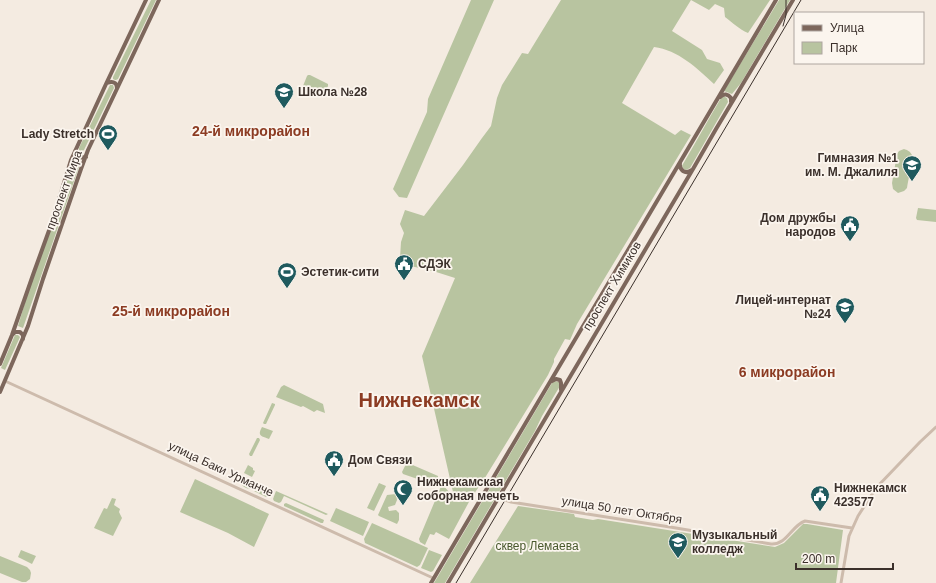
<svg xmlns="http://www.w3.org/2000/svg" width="936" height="583" font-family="Helvetica,sans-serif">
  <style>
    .green { fill: #b8c4a0 }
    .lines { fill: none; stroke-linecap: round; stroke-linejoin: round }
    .minor { stroke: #cdbbac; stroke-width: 3 }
    .major { stroke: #7d675c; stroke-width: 4 }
    .tram { stroke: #3b302b; stroke-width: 1 }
    .labels { text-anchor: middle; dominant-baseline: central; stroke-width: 3.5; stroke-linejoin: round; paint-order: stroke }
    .poi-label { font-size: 12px; font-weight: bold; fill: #3b302b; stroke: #fbf5ee; text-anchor: start }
    .street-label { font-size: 12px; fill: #3b302b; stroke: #fbf5ee }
    .park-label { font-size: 12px; fill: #4a5a2e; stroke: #fbf5ee }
    .quarter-label { font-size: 14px; font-weight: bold; fill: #8c3b22; stroke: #fbf5ee }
    .town-label { font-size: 20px; font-weight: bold; fill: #8c3b22; stroke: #fbf5ee }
  </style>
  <rect width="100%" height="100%" fill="#f4ebe1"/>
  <path class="green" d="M151,0H156L118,79L116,80H115L113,79V77Z
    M471,0H494L407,198L399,197L393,189L427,112L428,99Z
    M561,0H770L748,33C739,29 733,23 725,17L724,8L715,4L709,10L691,0L672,31L702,50L707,59L720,63L724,70L714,84C697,68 678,50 654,47L622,103L675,135L681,130L691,135L577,324L570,340L565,339L554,359V362L548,375L483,481L471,498L459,500L453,492L422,356L455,278L433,271L406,265L400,258L401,242L404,233L400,224L405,210L424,216L463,165L482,138L491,126L497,98L502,85L522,53L528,54Z
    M779,0H790L741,83L732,94L724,91Z
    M308,75H310L328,84V86L323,95L303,86L307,76Z
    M110,85H113L114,88L84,150L82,151H80L79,150V148Z
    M723,96L727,98L728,102L690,168L686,170L684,169L682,166L683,164C696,142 708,120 721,98Z
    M904,149C907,150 910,151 912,155C913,159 908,181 907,188L904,191L898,193L893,189L892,183L897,154L899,151Z
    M76,160L79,161L80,164L23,328L18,326L34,272L74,162Z
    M918,208L936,210V222L917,220L916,218Z
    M15,335H18L20,337L5,370L1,368Z
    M554,381L559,382L560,386L542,416L535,431L445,583H434L552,383Z
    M284,385L323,404L325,413L317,410L314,412L303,406L301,407L276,397L281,387Z
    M272,403L275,404V405L266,424H264L263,423Z
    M262,427L273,431L269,439C261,436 257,436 262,427Z
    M257,438H259L260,440L252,456H250L249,454Z
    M409,458H410L408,463L438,476V478L435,485L403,474L402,472Z
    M248,465L253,468V470L255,471L252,477L244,473Z
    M240,474L256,482L252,489C243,489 238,483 240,474Z
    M195,479L269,514L254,547L228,533L180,512Z
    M257,483L273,491L270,497H266L254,491Z
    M379,483L386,486L374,511L367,508Z
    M442,484L458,502L470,500L449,539L436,532L434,535L430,534L425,545L420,542L419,539Z
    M276,491L328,514L326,515L284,496L281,502L279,503L274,501L273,499Z
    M396,494L397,500L395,505L388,507L389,511L396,510L399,513V520L397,524L379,516L378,515L387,495Z
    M112,498L116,499L114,505L120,509L119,512L122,518L113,536L94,528L104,508L107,509Z
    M286,503L324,520L323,523H321L284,506V504Z
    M518,506L574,514L575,517L593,520L598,519L775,547L784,543L803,524H807L843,530L836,583H470Z
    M336,508L369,522L363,536L330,521Z
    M372,523L428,548L420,565L417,567L365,543L364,539Z
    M21,550L36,556L32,564L18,557Z
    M429,550L442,555L433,571L431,572L421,568Z
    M0,556L27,567L30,570L31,573L30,579L26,582H22L0,573Z"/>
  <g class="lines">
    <path class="minor" d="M5,381L433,578
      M499,497L505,500L511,502L670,527L771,544C787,545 791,526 805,521L852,528
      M841,583L849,536L858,516L876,488L920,442L936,427"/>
    <path class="major" d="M107,83C112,81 117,82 117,88
      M720,97C724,93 728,94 731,98V102
      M75,151C75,158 80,158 86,157
      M680,163C679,170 685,175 692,170
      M13,334L15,332H20L23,335V339
      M0,364L12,335L34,272L51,225L71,160L106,84L146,0
      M550,382L556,379L560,380L561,383V390
      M0,392L28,326L43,279L81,169L88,150L159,0
      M431,583L776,0
      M448,583L693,169L716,129L793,0"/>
    <path class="tram" d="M783,26L786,15V0
      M456,583L801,0"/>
  </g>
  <defs>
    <g id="school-pin" transform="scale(1)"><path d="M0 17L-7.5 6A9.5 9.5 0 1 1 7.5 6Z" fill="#1f5a5e" stroke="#fbf5ee"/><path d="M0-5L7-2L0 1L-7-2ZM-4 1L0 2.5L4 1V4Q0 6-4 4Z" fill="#fff"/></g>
    <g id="stadium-pin" transform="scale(1)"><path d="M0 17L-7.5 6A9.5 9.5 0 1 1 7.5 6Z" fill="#1f5a5e" stroke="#fbf5ee"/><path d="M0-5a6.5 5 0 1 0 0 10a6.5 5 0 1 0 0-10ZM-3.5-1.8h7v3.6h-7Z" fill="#fff"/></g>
    <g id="civic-pin" transform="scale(1)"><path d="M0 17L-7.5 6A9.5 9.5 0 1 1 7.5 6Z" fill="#1f5a5e" stroke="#fbf5ee"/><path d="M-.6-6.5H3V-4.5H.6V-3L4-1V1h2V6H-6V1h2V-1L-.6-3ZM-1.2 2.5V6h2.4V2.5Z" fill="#fff"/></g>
    <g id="mosque-pin" transform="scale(1)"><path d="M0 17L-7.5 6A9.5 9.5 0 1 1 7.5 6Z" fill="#1f5a5e" stroke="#fbf5ee"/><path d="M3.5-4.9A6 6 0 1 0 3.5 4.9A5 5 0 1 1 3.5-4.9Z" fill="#fff"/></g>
    <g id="university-pin" transform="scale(1)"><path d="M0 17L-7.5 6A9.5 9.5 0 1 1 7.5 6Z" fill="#1f5a5e" stroke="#fbf5ee"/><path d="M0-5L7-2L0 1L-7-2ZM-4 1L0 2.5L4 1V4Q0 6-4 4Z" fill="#fff"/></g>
  </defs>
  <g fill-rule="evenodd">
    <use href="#school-pin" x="284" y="92"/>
    <use href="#stadium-pin" x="108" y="134"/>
    <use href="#school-pin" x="912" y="165"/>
    <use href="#civic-pin" x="850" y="225"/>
    <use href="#civic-pin" x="404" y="264"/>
    <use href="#stadium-pin" x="287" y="272"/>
    <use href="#school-pin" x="845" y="307"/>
    <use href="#civic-pin" x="334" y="460"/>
    <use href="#mosque-pin" x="403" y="489"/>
    <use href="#civic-pin" x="820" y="495"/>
    <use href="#university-pin" x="678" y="542"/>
  </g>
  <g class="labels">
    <g class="poi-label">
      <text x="298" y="92">Школа №28</text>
      <text x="94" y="134" text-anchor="end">Lady Stretch</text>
      <text x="898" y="158" text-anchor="end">Гимназия №1<tspan x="898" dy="14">им. М. Джалиля</tspan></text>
      <text x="836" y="218" text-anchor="end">Дом дружбы<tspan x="836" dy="14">народов</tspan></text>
      <text x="418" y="264">СДЭК</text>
      <text x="301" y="272">Эстетик-сити</text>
      <text x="831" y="300" text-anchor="end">Лицей-интернат<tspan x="831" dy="14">№24</tspan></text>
      <text x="348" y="460">Дом Связи</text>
      <text x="417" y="482">Нижнекамская<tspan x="417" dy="14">соборная мечеть</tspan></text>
      <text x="834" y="488">Нижнекамск<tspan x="834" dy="14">423577</tspan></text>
      <text x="692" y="535">Музыкальный<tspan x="692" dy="14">колледж</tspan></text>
    </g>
    <g class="street-label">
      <text transform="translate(64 190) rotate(-70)">проспект Мира</text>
      <text transform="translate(612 286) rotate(-59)">проспект Химиков</text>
      <text transform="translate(221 469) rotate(25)">улица Баки Урманче</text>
      <text transform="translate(622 510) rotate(9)">улица 50 лет Октября</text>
    </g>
    <g class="park-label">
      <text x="537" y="546">сквер Лемаева</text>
    </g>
    <g class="quarter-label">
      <text x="251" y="131">24-й микрорайон</text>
      <text x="171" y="311">25-й микрорайон</text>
      <text x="787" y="372">6 микрорайон</text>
    </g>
    <g class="town-label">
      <text x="419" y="400">Нижнекамск</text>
    </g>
  </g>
  <rect x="794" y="12" width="130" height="52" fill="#fbf5ee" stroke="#aea6a0"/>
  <rect x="802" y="25" width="20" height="6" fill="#7d675c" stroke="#aea6a0"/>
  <text x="830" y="32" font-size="12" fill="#3b302b">Улица</text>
  <rect x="802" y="42" width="20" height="12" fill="#b8c4a0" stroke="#aea6a0"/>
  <text x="830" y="52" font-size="12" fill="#3b302b">Парк</text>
  <path d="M796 563v6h97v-6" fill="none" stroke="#3b302b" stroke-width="2"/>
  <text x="802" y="563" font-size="12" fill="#3b302b" stroke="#fbf5ee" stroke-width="3" paint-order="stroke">200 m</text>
</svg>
